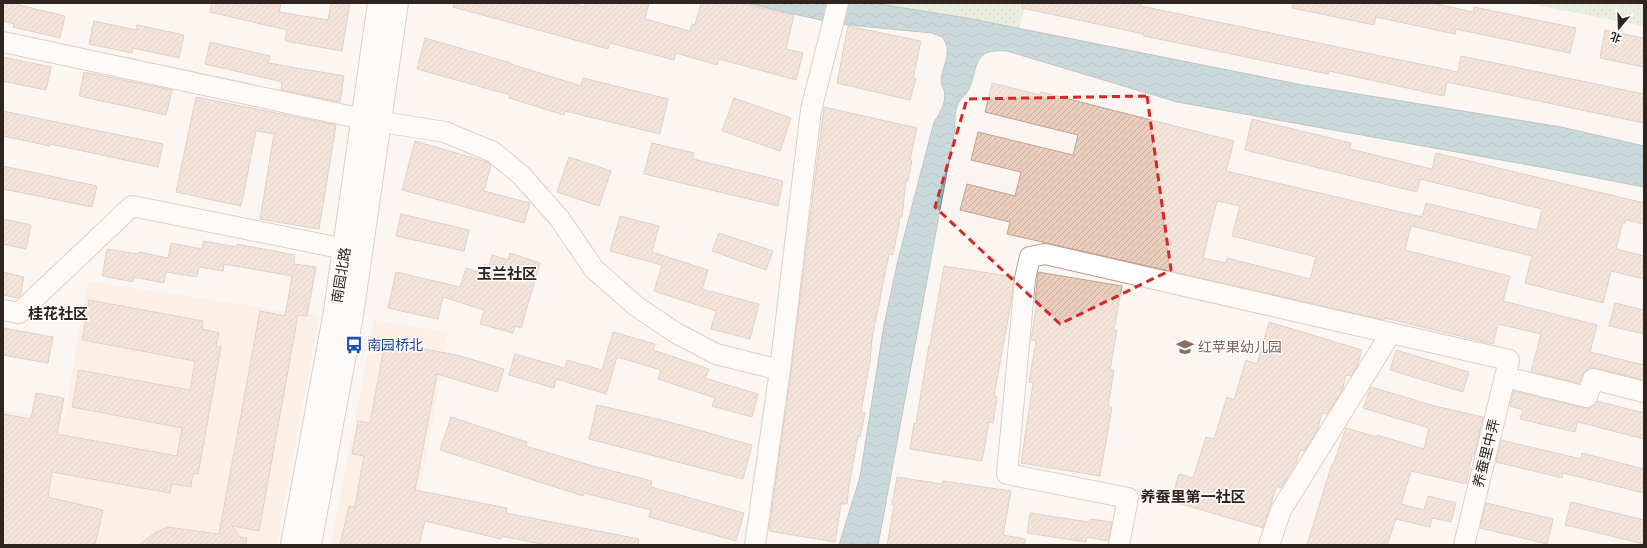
<svg xmlns="http://www.w3.org/2000/svg" width="1647" height="548" font-family="'Roboto Condensed','Noto Sans SC',sans-serif">
  <style>
    .commercial { fill: #fde8d9 }
    .park { fill: url(#park-dots) }
    .water { fill: url(#water-waves); stroke: #728a8f }
    .building { fill: url(#building-hatch); stroke: #bfa392; fill-rule: evenodd }
    .lines { fill: none; stroke-linecap: round; stroke-linejoin: round }
    .minor-casing { stroke: #bb9f8f; stroke-width: 22 }
    .major-casing { stroke: #bb9f8f; stroke-width: 24 }
    .minor { stroke: #fff; stroke-width: 20 }
    .major { stroke: #fff; stroke-width: 22 }
    .marked { fill: none; stroke: #d62828; stroke-width: 3; stroke-dasharray: 8 5; stroke-linejoin: round }
    .labels { text-anchor: middle; dominant-baseline: central; stroke-width: 3; stroke-linejoin: round; paint-order: stroke }
    .street-label { font-size: 14px; fill: #2f241e; stroke: #fff }
    .transit-label { font-size: 14px; fill: #164399; stroke: #fff; text-anchor: start }
    .education-label { font-size: 14px; fill: #785e54; stroke: #fff; text-anchor: start }
    .neighbourhood-label { font-size: 15px; font-weight: bold; fill: #2f241e; stroke: #fff }
  </style>
  <defs>
    <pattern id="park-dots" width="8" height="8" patternUnits="userSpaceOnUse"><rect width="8" height="8" fill="#d4e4ca"/><path d="M2 2h.1M6 6h.1" fill="none" stroke="#b6c3ad" stroke-width="1.8" stroke-linecap="round"/></pattern>
    <pattern id="water-waves" width="16" height="10" patternUnits="userSpaceOnUse"><rect width="16" height="10" fill="#8eb5bf"/><path d="M0 5q4-4 8 0t8 0" fill="none" stroke="#74939b"/></pattern>
    <pattern id="building-hatch" width="6" height="6" patternUnits="userSpaceOnUse"><rect width="6" height="6" fill="#eacdbc"/><path d="M-1 1l2-2M0 6l6-6M5 7l2-2" fill="none" stroke="#c9b0a1"/></pattern>
  </defs>
  <rect width="100%" height="100%" fill="#fbf5f1"/>
  <path class="commercial" d="M88,281L319,316L277,545H3V410L64,420Z
    M374,320L448,332L411,545H331Z"/>
  <path class="park" d="M872,3H1026L1019,29L967,18Z
    M1525,3H1644V26Z"/>
  <path class="water" d="M746,3H872L967,18L1303,85L1561,127L1644,146V187L1546,168L1177,102L1007,51C972,48 979,66 969,89C967,93 964,96 961,99C954,108 955,118 955,129L878,545H839L860,477L884,325L898,260L934,122C940,113 947,102 944,90C943,87 941,84 941,81C942,66 954,51 942,37L932,33L838,24Z"/>
  <path class="building" d="M3,3H20L19,5L65,16L60,38L13,27L14,24L3,21Z
    M212,3H274L281,4L279,12L328,20L331,3H350L342,51L285,41L287,30L210,12Z
    M454,3H571L585,7V3H649L645,19L690,31L692,24L695,25L701,3H738L794,15L786,49L803,53L796,80L719,59L717,65L676,53L674,60L610,43L608,49L453,7Z
    M1023,3H1135L1141,4V6L1458,72L1461,56L1644,94V123L1447,82L1444,96L1329,71L1328,74L1144,36V34L1022,8Z
    M1293,3H1432L1473,12L1474,7L1576,28L1570,53L1456,29L1455,34L1376,17L1374,25L1292,8Z
    M94,21L136,30L137,25L184,35L179,58L133,48L132,53L89,44Z
    M848,26L921,41L913,78L916,79L910,100L837,83Z
    M1605,30L1644,38V67L1600,58Z
    M425,38L511,63V64L581,86L583,78L668,99L660,134L565,111L564,115L509,98L510,95L417,69Z
    M210,42L270,56L268,63L344,76L340,102L281,90L282,82L205,64Z
    M3,57L51,67L46,90L3,81Z
    M84,72L172,90L166,115L79,96Z
    M992,83L1040,95L1041,92L1234,141L1226,171L1422,217L1426,203L1537,230L1542,209L1420,179L1417,192L1245,150L1252,119L1351,143L1350,149L1432,169L1436,153L1644,203V224L1626,220L1625,223L1623,222L1616,249L1644,256V279L1611,271L1603,303L1525,283L1532,256L1411,226L1405,250L1510,276L1503,301L1597,325L1590,352L1644,365V380L1595,368H1590L1585,371L1579,383L1531,372L1541,334L1498,324L1493,344L1385,318L1384,320L1007,234L1010,222L960,210L967,184L1015,196L1021,172L971,160L978,132L1073,155L1078,135L985,112ZM1217,201L1240,206L1232,236L1316,257L1310,279L1227,258L1226,263L1203,258Z
    M196,97L336,125L319,229L260,219L274,134L256,131L241,206L176,192Z
    M734,98L791,118L780,151L722,131Z
    M824,107L917,128L910,160H912L908,181H906L902,217H900L893,255L889,254L872,338L870,361L861,412L865,413L860,437L858,436L849,486L847,504H841L835,542L769,531L791,371Z
    M3,111L163,144L158,167L50,144V146L3,136Z
    M415,141L487,162L491,165L484,191L530,203L524,223L402,190Z
    M652,143L694,153L693,159L783,181L778,206L644,174Z
    M569,157L611,171L599,206L557,192Z
    M3,166L97,186L92,207L3,189Z
    M401,214L469,230L464,251L396,236Z
    M620,216L659,226L652,252L708,270L702,289L759,304L750,339L711,329L716,311L654,291L662,265L610,251Z
    M3,219L31,225L26,249L3,244Z
    M719,233L773,251L766,270L712,251Z
    M203,241L237,247V244L295,255L294,264L316,267L307,316L298,315L259,531L232,526L240,537L247,538L246,545H139L155,533L167,527L219,534L260,311L285,316L292,276L224,264L223,271L199,267L197,277L166,272L164,283L134,277L133,282L102,276L107,249L138,254L139,252L168,258L171,243L202,249Z
    M510,253L540,263L521,328L515,326L513,333L480,324L484,310L443,297L438,319L388,308L396,272L460,287L466,268L481,273L484,264L489,266L492,255L508,260Z
    M944,266L1014,277L1012,297L994,396L997,397L993,423L989,422L982,461L910,449L914,423L916,424L929,345H930Z
    M3,272L24,277L20,296L18,298L3,295Z
    M1038,272L1122,286L1114,330H1117L1110,370H1114L1108,406L1112,407L1100,476L1021,463L1033,383L1029,382L1036,341L1031,340L1037,301H1035Z
    M89,300L203,321L202,329L219,333L216,346L221,347L198,474L193,473L191,487L172,484L170,493L52,472L48,497L103,510L95,545H3V414L31,419L36,393L64,398L57,434L177,456L182,428L72,407L79,370L190,390L195,361L82,340Z
    M1615,303L1644,310V334L1609,326Z
    M1269,322L1362,350L1357,366L1351,376L1346,375L1342,391L1327,414L1322,413L1317,431L1304,451L1300,450L1296,463L1281,488L1277,486L1263,528L1171,501L1179,474L1193,478L1206,437L1214,439L1227,397L1234,400L1246,360L1257,364Z
    M3,328L53,337L48,363L3,355Z
    M613,332L655,344L653,350L709,369L705,378L758,394L752,417L712,406L715,398L658,379L661,370L617,357L606,394L556,379L554,388L509,375L515,354L565,368L567,360L602,370Z
    M385,342L457,355L504,369L497,392L437,374L415,490L507,508L506,513L639,539L638,545H547L501,536V539L425,521L419,545H340L349,506L355,507L364,456L352,454L358,421L370,423Z
    M1396,350L1469,372L1463,392L1390,370Z
    M1371,387L1435,406L1483,417L1474,456H1472L1466,484L1411,471L1401,504L1424,510L1428,496L1456,503L1451,522L1432,518L1430,527L1396,519L1387,545H1307L1332,464L1333,465L1346,428L1377,437V435L1424,449L1429,428L1363,408Z
    M1513,391L1584,408H1590L1597,401L1644,413V439L1578,422L1575,432L1520,419L1523,410L1510,406Z
    M597,405L666,421L752,445L743,479L589,439Z
    M451,417L527,442L526,446L593,466L652,481L651,487L744,513L736,541L649,517L651,510L584,493L583,496L440,450Z
    M1501,440L1581,459L1582,453L1644,469V493L1563,473L1562,478L1496,462Z
    M897,477L942,484L943,481L1011,491L1003,535L1025,539V545H887L894,505H892Z
    M1571,502L1644,520V544L1565,525Z
    M1486,503L1553,519L1547,544L1480,528Z
    M1030,513L1089,522L1090,519L1112,522L1108,541L1087,537L1086,542L1027,533Z"/>
  <g class="lines">
    <g class="minor-casing">
      <path id="minor" d="M3,42L363,119L445,132L493,152L521,175L559,218L594,269L636,306L676,333L716,354L780,370L755,545
        M3,310L19,313L132,206L345,249
        M780,370L811,110L838,3
        M1505,377L1587,397L1593,379L1644,392
        M1119,545L1128,498L1007,474L1025,279L1030,257L1045,254L1509,360L1464,545
        M1269,545L1281,510L1391,333"/>
    </g>
    <g class="major-casing">
      <path id="major" d="M292,545L335,311L379,3
        M310,545L352,315L397,3"/>
    </g>
    <use href="#minor" class="minor"/>
    <use href="#major" class="major"/>
  </g>
  <path d="M0 0H1647V548H0ZM1147,96L1171,270L1060,324L935,207L967,99Z" fill="#fbf5f1" fill-opacity=".55" fill-rule="evenodd"/>
  <path class="marked" d="M1147,96L1171,270L1060,324L935,207L967,99Z"/>
  <defs>
    <g id="bus-bare" transform="scale(1.38)"><path d="M-5-6H5V4H4V6H2V4H-2V6H-4V4H-5ZM-3.5-4V0h7V-4ZM-3.5 1.2v1.5H-2V1.2ZM2 1.2v1.5H3.5V1.2Z" fill="#1a4fb4" stroke="#fff" stroke-width="2.5" paint-order="stroke"/></g>
    <g id="school-bare" transform="scale(1.38)"><path d="M0-5L7-2L0 1L-7-2ZM-4 1L0 2.5L4 1V4Q0 6-4 4Z" fill="#8d6e63" stroke="#fff" stroke-width="2.5" paint-order="stroke"/></g>
  </defs>
  <g fill-rule="evenodd">
    <use href="#bus-bare" x="354" y="345"/>
    <use href="#school-bare" x="1185" y="347"/>
  </g>
  <g class="labels">
    <g class="street-label">
      <text transform="translate(341 275) rotate(-81)">南园北路</text>
      <text transform="translate(1486 453) rotate(-76)">养蚕里中弄</text>
    </g>
    <g class="transit-label">
      <text x="367" y="345">南园桥北</text>
    </g>
    <g class="education-label">
      <text x="1198" y="347">红苹果幼儿园</text>
    </g>
    <g class="neighbourhood-label">
      <text x="507" y="274">玉兰社区</text>
      <text x="58" y="314">桂花社区</text>
      <text x="1193" y="497">养蚕里第一社区</text>
    </g>
  </g>
  <rect width="1647" height="548" fill="none" stroke="#2f241e" stroke-width="8"/>
  <g transform="translate(1619 28) rotate(199)" stroke="#ffffff" stroke-width="3" paint-order="stroke">
  <path d="M0-3L7 15L0 10L-7 15Z" fill="#2f241e"/>
  <text y="-6" font-size="11" font-weight="bold" text-anchor="middle" fill="#2f241e">北</text>
  </g>
</svg>
